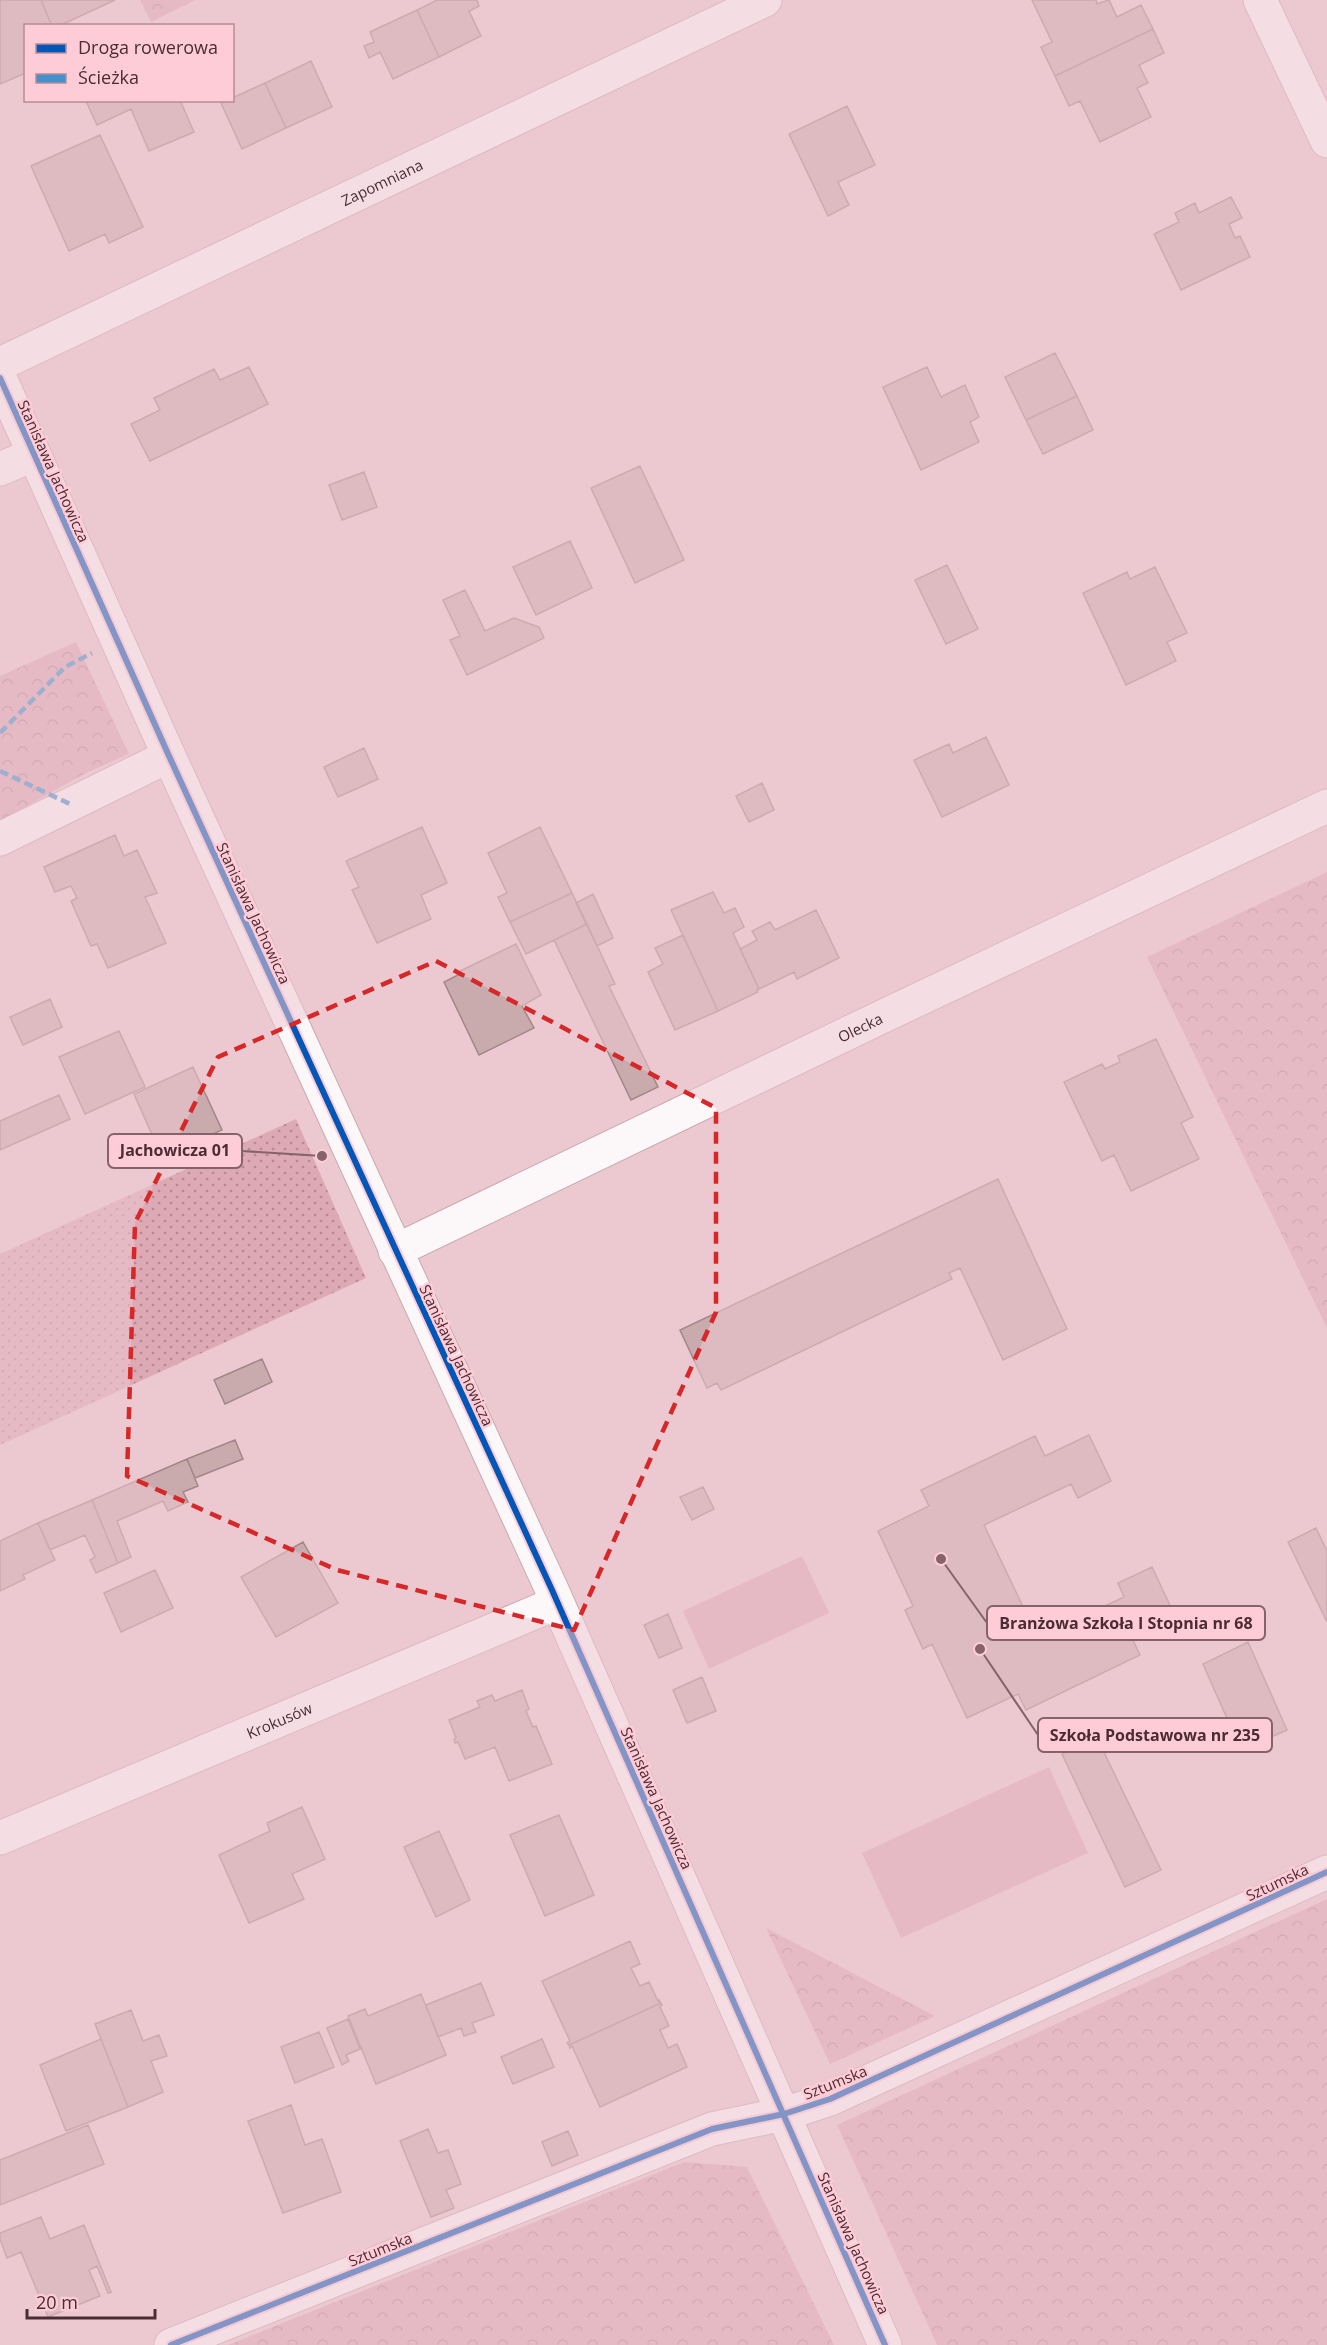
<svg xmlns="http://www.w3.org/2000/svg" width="1327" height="2345" font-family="'Open Sans',sans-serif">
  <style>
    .grass { fill: url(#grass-dots) }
    .forest { fill: url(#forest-crowns) }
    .garden { fill: #dda9b4 }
    .building { fill: #c9abad; stroke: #a38689; stroke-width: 1.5 }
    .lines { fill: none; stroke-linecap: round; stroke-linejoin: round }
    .minor-casing { stroke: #c8a9b1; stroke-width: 35 }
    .minor { stroke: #fcf7f8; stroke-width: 33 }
    .quiet { stroke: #4290ce; stroke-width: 4.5; stroke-dasharray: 9 4.5; stroke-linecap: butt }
    .cycleway-casing { stroke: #feccd7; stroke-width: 10 }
    .cycleway { stroke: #0057b8; stroke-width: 6 }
    .marked { fill: none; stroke: #d62828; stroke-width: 4.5; stroke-dasharray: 12 8; stroke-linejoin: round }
    .labels { text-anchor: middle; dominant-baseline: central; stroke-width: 5; stroke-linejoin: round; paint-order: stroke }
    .street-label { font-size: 15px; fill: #4c2c34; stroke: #feccd7 }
    .leader { fill: none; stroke: #84636b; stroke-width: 2 }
    .callout-dot { fill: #84636b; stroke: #feccd7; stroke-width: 2 }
    .callout { fill: #feccd7; stroke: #84636b; stroke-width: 2 }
    .callout-label { font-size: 16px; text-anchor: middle; font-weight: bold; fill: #4c2c34 }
  </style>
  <defs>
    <pattern id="grass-dots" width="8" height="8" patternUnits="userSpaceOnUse" patternTransform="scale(1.5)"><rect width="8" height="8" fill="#dda9b4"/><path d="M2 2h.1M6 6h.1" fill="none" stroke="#b58a93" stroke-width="1.8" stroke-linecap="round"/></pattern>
    <pattern id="forest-crowns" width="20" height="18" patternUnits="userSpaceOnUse" patternTransform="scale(1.5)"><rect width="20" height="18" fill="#dda9b4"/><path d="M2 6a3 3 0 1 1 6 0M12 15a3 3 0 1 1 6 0" fill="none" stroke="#b58a93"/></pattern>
  </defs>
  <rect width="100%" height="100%" fill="#ecc9d1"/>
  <path class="grass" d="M296,1119L366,1278L0,1445V1254Z"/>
  <path class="forest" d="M140,0H195L151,22Z
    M76,642L129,754L86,773L0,821V676Z
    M1327,872V1328L1147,957Z
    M1327,1899V2345H937L837,2125Z
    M766,1928L935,2016L830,2064Z
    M684,2162L747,2167L834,2345H228Z"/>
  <path class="garden" d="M802,1556L829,1613L709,1669L683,1611Z
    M1049,1767L1088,1853L901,1938L862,1853Z"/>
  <path class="building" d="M0,0H41L52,26H26V73L0,84Z
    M41,0H115L59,26H52Z
    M437,0H477L479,6L469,11L481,36L439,57L417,10Z
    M1032,0H1096L1097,4L1109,0L1117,17L1141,5L1153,29L1055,76L1041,47L1052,42Z
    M417,10L439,57L393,79L380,52L369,58L364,46L374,42L370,32Z
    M1153,29L1164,53L1139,65L1148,83L1137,88L1151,117L1100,142L1080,101L1069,106L1055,76Z
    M311,61L332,107L286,128L265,83Z
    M265,83L286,128L242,149L221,103L232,100V98Z
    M180,100L194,132L149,151L131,109L97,125L86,101Z
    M847,106L875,165L838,182L849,205L828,216L789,134Z
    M100,135L143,227L109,243L105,234L69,251L31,166Z
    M1231,197L1242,218L1229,224L1235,238L1240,236L1250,257L1181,290L1154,234L1179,222L1175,213L1195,203L1199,213Z
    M1055,353L1077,396L1026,420L1005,377Z
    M249,367L268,404L150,461L131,424L160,410L154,398L214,369L220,380Z
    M927,367L941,397L965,385L979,417L970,422L979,442L921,470L883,387Z
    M1077,396L1093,430L1043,454L1026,420Z
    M640,466L684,560L635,583L591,488Z
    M364,472L377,507L342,520L329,485Z
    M570,541L592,588L536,615L513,567Z
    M947,565L978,629L946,644L915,580Z
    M1155,567L1187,633L1167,642L1176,661L1126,685L1083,593L1127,572L1130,579Z
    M465,590L485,631L514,618L539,627L544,638L467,675L450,640L460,636L443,600Z
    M986,737L1009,785L942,817L914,760L949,744L953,753Z
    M364,748L378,779L338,797L324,767Z
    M762,783L774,810L749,822L736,796Z
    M422,827L447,883L421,895L431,919L377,943L352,890L359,887L346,861Z
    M540,827L572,893L510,922L498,897L507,893L488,853Z
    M115,835L124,856L137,850L157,893L145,897L166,943L108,968L97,944L91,946L71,901L77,898L71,886L55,892L44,867Z
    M713,892L724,913L735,908L744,927L733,933L759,989L757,990L758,992L718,1011L671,910Z
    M572,893L587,924L526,954L510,922Z
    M593,894L613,938L597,946L576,903Z
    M816,910L839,958L797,979L794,972L759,989L740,949L757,940L752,931L770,922L775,930Z
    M587,924L615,984L609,986L658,1087L631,1100L554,940Z
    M683,935L718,1011L675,1030L648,972L663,964L655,948Z
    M516,944L541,995L522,1006L534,1028L479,1055L444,982L460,974L458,972Z
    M50,999L62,1027L23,1045L10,1017Z
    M119,1031L145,1087L85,1114L59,1057Z
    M1156,1039L1193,1117L1181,1123L1199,1159L1131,1191L1114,1155L1102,1161L1064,1082L1102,1064L1105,1069L1120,1062L1118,1056Z
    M193,1067L222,1130L162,1157L134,1094Z
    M59,1095L70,1119L0,1150V1121Z
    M998,1179L1067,1329L1003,1360L960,1268L949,1273L952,1279L721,1390L717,1383L707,1388L680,1330Z
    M262,1359L272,1382L225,1404L214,1380Z
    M1089,1435L1111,1481L1078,1498L1071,1484L984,1525L1038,1638L1124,1597L1118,1583L1152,1567L1174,1614L1130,1634L1140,1655L1026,1710L1018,1694L967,1718L932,1644L923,1649L905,1610L913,1606L878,1531L929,1506L921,1490L1035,1436L1045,1456Z
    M235,1440L243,1459L195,1478L187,1459Z
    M187,1459L198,1486L183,1492L188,1502L168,1511L163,1501L117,1521L131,1557L118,1563L92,1500Z
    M703,1487L714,1509L692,1520L680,1497Z
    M92,1500L118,1563L96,1573L90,1560L95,1557L85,1535L50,1550L38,1523Z
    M38,1523L55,1560L23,1575L25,1579L0,1591V1541Z
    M1316,1528L1327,1551V1622L1288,1542Z
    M303,1542L338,1603L276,1637L241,1577Z
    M155,1570L173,1608L121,1632L104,1593Z
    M668,1614L682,1648L659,1658L644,1625Z
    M1248,1642L1287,1730L1241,1750L1203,1664Z
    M702,1677L716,1711L687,1723L673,1690Z
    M522,1690L529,1709L526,1711L533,1727L536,1726L552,1764L509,1781L495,1747L465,1759L458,1742L455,1743L454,1739L456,1738L449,1720L480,1707L477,1701L492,1695L495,1701Z
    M1097,1738L1161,1870L1125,1887L1062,1754Z
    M302,1807L325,1859L292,1874L304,1899L249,1923L219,1855L270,1831L267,1823Z
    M559,1815L594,1895L545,1916L510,1835Z
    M439,1831L470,1900L436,1917L404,1847Z
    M630,1941L640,1964L631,1968L640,1986L649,1982L658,2001L659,2000L661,2003L569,2045L567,2043L570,2041L542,1981Z
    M481,1983L494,2015L472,2023L476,2032L464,2036L461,2028L438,2037L426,2005Z
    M421,1994L446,2055L376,2084L348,2016L365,2009L368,2016Z
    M661,2003L662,2005L660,2007L669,2026L660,2030L668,2048L677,2044L687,2067L600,2107L572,2046L570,2048L569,2045Z
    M131,2010L143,2041L159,2035L167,2056L151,2061L163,2092L128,2107L95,2024Z
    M348,2019L360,2049L346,2055L349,2061L342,2065L327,2028Z
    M319,2032L334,2067L295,2083L281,2047Z
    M101,2039L128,2107L66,2131L40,2065Z
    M542,2039L554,2067L513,2084L501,2057Z
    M291,2105L305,2145L322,2139L341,2192L283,2213L248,2121Z
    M88,2125L104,2164L0,2205V2160Z
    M428,2129L438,2153L448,2150L461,2184L446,2190L454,2208L431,2217L400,2141Z
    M568,2131L578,2155L552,2166L542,2142Z
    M41,2217L50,2239L84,2225L111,2292L108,2293L97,2266L89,2270L100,2296L48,2317L21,2252L7,2258L0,2239V2233Z"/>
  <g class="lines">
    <g class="minor-casing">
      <g id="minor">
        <path d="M1260,0L1327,141"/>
        <path id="s1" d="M0,364L765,0"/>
        <path d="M0,378L169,756L552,1590L885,2345"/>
        <path d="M0,469L33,455"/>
        <path d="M0,839L169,756"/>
        <path id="s2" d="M395,1251L894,1011L1327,806"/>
        <path id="s3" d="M0,1838L557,1603"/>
        <path d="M171,2345L712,2129L784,2114L830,2099L1327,1872"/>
      </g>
    </g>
    <use href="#minor" class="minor"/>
    <path class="quiet" d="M0,733L65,667L92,653
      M0,771L70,804"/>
    <g class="cycleway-casing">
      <path id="cycleway" d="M0,378L169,756L552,1590L885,2345
        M171,2345L712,2129L784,2114L830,2099L1327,1872"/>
    </g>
    <use href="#cycleway" class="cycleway"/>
  </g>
  <path d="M0 0H1327V2345H0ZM436,961L716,1108V1312L574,1630L337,1570L127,1476L135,1223L218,1057Z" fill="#ecc9d1" fill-opacity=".55" fill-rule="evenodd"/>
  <path class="marked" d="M436,961L716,1108V1312L574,1630L337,1570L127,1476L135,1223L218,1057Z"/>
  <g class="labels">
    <g class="street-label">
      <text stroke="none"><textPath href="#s1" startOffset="423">Zapomniana</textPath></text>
      <text transform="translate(54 471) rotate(66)">Stanisława Jachowicza</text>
      <text transform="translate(254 913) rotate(65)">Stanisława Jachowicza</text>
      <text stroke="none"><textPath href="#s2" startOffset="516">Olecka</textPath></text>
      <text transform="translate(457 1355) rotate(65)">Stanisława Jachowicza</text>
      <text stroke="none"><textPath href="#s3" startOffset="303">Krokusów</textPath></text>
      <text transform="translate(657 1798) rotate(66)">Stanisława Jachowicza</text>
      <text transform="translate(1277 1882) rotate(-25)">Sztumska</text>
      <text transform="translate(835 2082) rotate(-22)">Sztumska</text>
      <text transform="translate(854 2243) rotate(66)">Stanisława Jachowicza</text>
      <text transform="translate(380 2249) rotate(-22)">Sztumska</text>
    </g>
  </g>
  <path class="leader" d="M322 1156L242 1151M941 1559L987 1623M980 1649L1038 1735"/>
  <g class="callout-dot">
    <circle cx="322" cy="1156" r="6"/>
    <circle cx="941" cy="1559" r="6"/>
    <circle cx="980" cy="1649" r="6"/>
  </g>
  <g class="callout">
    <rect x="108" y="1134" width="134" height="34" rx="6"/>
    <rect x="987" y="1606" width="278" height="34" rx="6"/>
    <rect x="1038" y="1718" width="234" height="34" rx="6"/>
  </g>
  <g class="callout-label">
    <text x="175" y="1156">Jachowicza 01</text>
    <text x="1126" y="1629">Branżowa Szkoła I Stopnia nr 68</text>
    <text x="1155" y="1741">Szkoła Podstawowa nr 235</text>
  </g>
  <rect x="24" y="24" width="210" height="78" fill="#feccd7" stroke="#b78c96" stroke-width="1.5"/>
  <rect x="36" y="44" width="30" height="9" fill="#0057b8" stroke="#b78c96" stroke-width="1.5"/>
  <text x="78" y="54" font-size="18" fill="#4c2c34">Droga rowerowa</text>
  <rect x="36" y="74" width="30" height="9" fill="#4290ce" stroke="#b78c96" stroke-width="1.5"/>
  <text x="78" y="84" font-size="18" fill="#4c2c34">Ścieżka</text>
  <path d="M27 2309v9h128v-9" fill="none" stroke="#4c2c34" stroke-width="3"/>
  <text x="36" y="2309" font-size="18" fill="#4c2c34" stroke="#feccd7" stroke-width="4.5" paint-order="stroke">20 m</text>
</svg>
